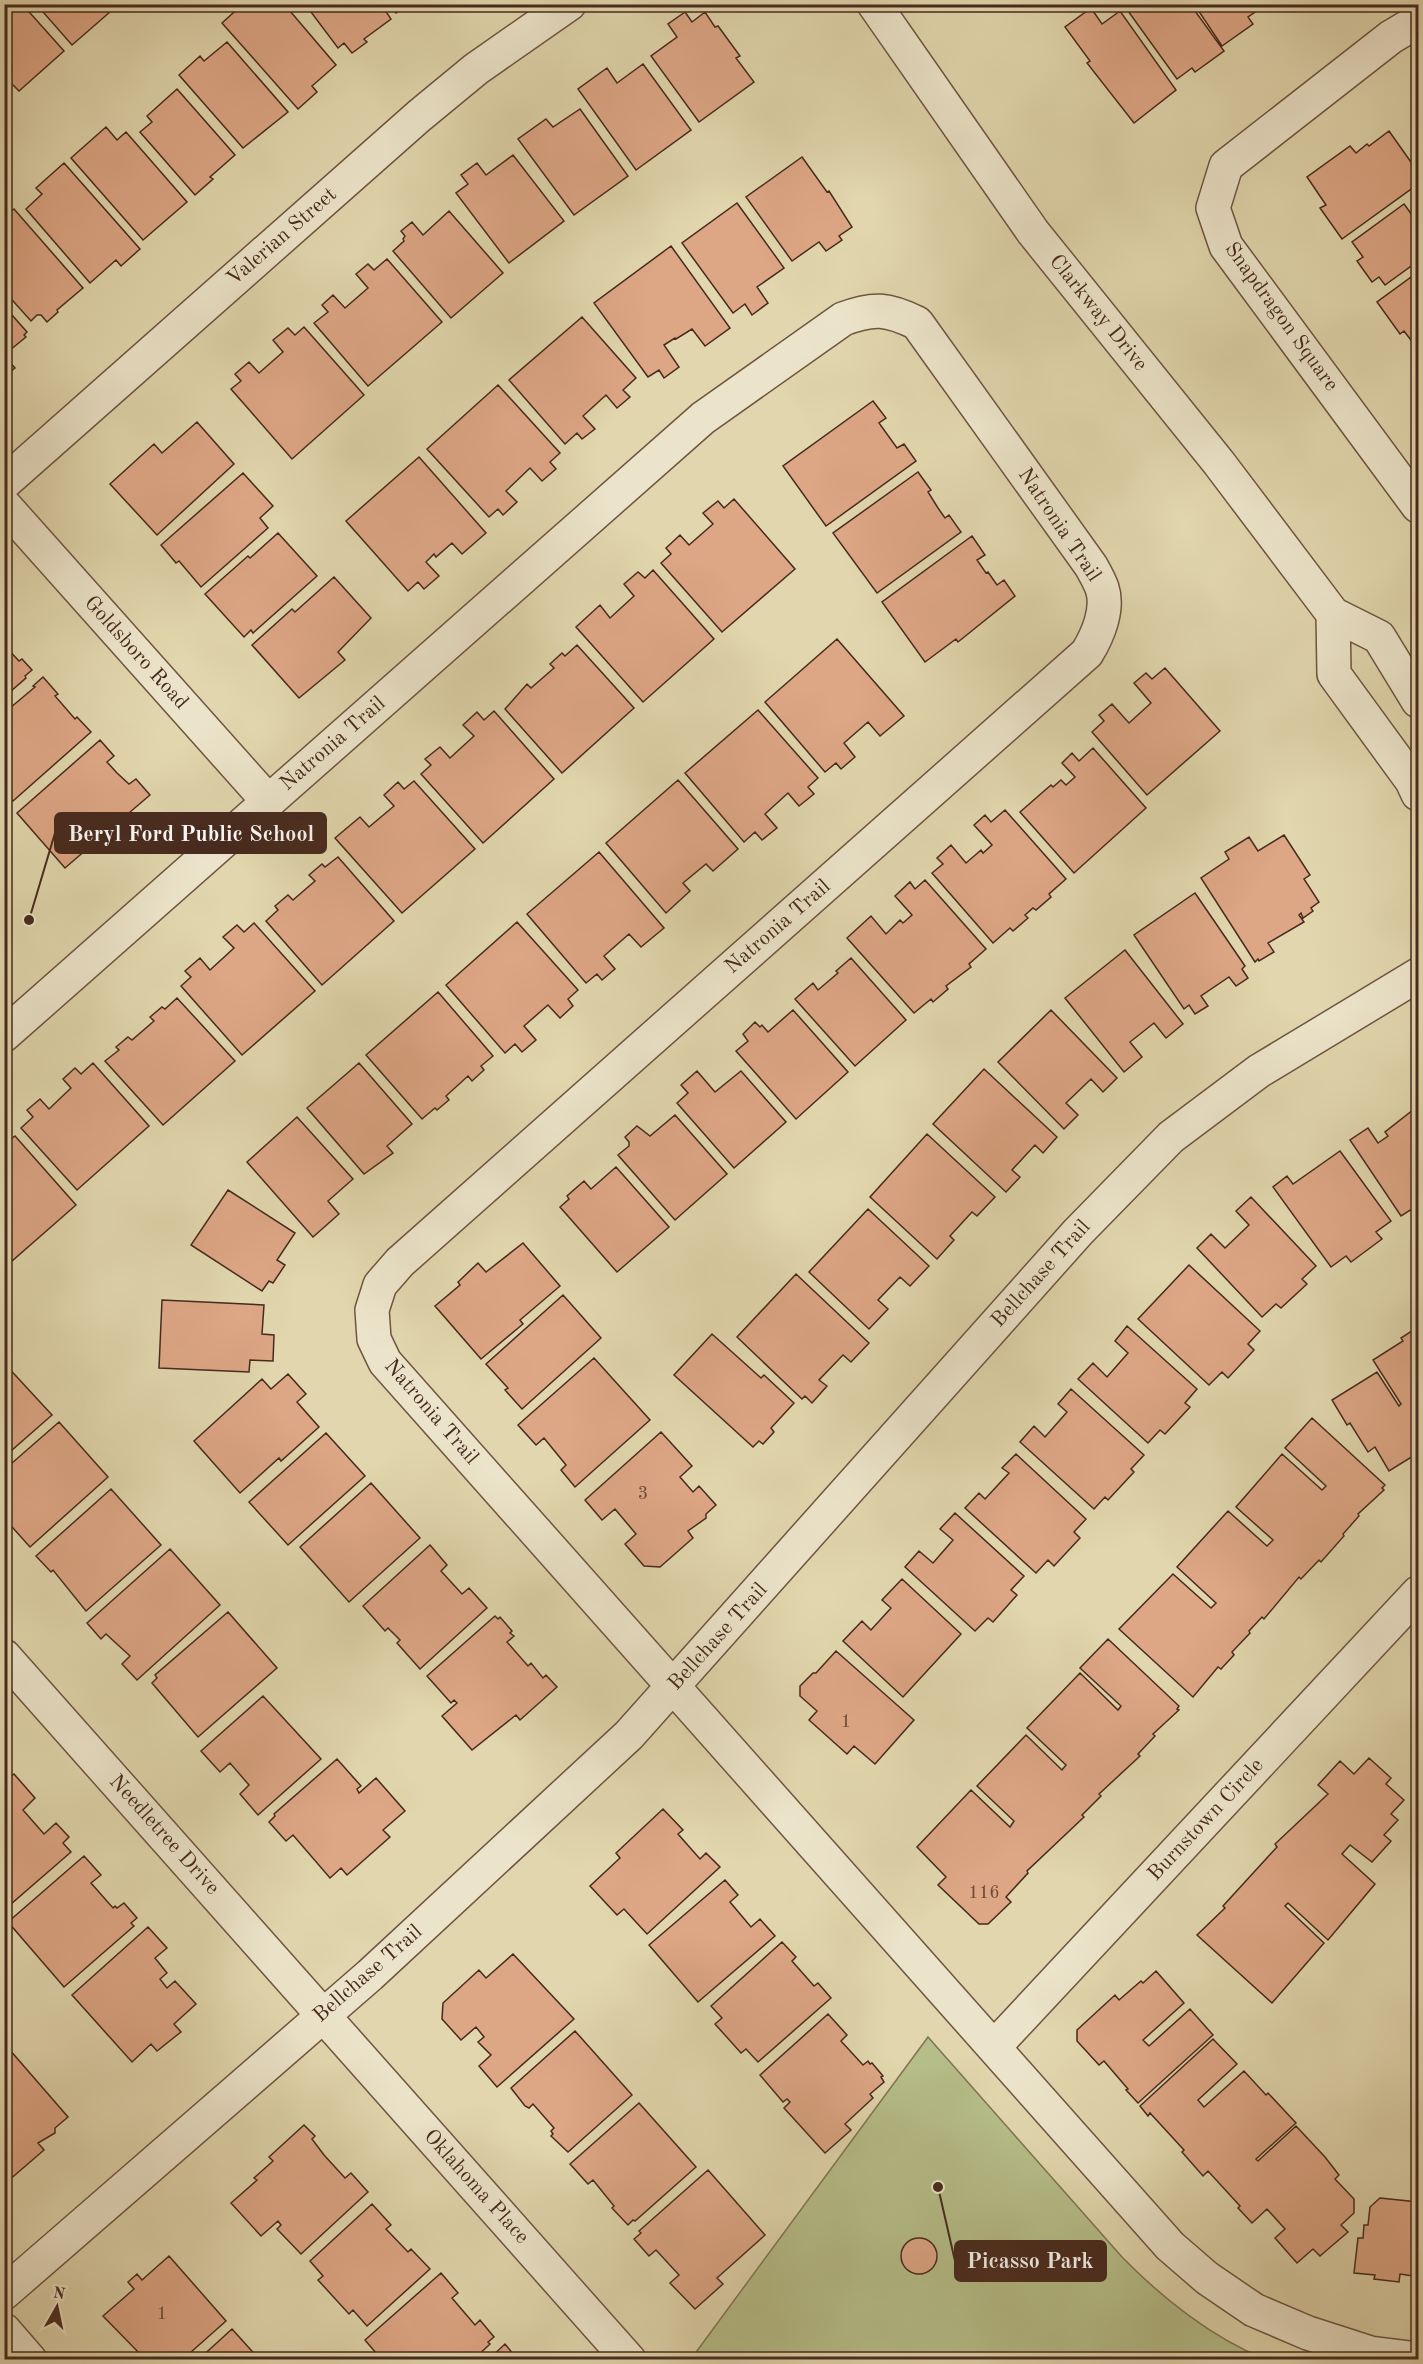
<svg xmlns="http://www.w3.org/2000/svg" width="1423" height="2364" font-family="'Old Standard TT',serif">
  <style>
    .green { fill: #b5bd88; stroke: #7e7453; stroke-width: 1.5 }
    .building { fill: #dda685; stroke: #472a1e; stroke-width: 1.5 }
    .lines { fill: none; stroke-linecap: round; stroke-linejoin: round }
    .minor-casing { stroke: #6e5542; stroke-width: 36 }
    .minor { stroke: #ece4ca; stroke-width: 33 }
    .labels { text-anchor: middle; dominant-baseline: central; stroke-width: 6; stroke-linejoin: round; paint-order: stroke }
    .number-label { font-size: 18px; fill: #6c4938 }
    .street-label { font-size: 21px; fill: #472a1e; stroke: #ece4ca }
    .leader { fill: none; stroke: #472a1e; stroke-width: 2 }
    .callout-dot { fill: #472a1e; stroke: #ece4ca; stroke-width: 2 }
    .callout { fill: #472a1e; stroke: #472a1e; stroke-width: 2 }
    .callout-label { font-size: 22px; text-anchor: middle; font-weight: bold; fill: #fff }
  </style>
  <rect width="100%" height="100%" fill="#e1d6ad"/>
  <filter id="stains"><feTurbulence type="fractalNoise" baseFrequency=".00333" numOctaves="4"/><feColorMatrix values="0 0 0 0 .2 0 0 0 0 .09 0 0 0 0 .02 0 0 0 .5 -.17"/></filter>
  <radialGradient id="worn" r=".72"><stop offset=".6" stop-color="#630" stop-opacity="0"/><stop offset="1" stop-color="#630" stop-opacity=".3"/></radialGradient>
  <path class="green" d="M928,2037L1122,2257C1161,2297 1212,2338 1265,2359H691Z"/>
  <path class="building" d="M4,4H22L64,51L19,91L4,76Z
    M36,4H118V5L72,45Z
    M243,4H284L336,65L312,86L317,92L298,109L222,23Z
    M305,4H381L391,19L364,39L367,42L352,53L344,43L338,48Z
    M390,4H409L396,13Z
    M1123,4H1190L1224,51L1195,72L1192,68L1177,79Z
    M1194,4H1259L1261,8L1248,17L1253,24L1222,46Z
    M1091,8L1102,24L1120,11L1176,90L1134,123L1087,63L1090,61L1065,27Z
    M685,12L692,22L705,12L715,27L718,26L740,56L736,58L754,82L699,122L651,56L677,37L668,24Z
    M227,42L288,112L243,148L179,75L200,56L204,61Z
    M643,64L691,130L636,170L578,89L607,68L617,83Z
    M177,89L235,155L210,177L213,179L195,195L140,132L152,122L147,116Z
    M580,109L628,176L574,215L518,139L546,119L553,127Z
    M106,127L117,140L126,132L187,202L143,240L71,158Z
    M1389,131L1418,172V184L1342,239L1320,208L1326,205L1307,177L1350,146L1356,153L1367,144L1369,146Z
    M513,155L564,221L509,263L456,193L468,184L461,175L477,163L486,175Z
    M802,157L827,192L829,191L852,227L839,236L842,240L826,251L819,242L792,261L746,197Z
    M64,163L140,249L121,266L116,260L90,283L26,209L42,194L36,188Z
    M737,203L784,268L757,287L768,303L752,315L745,304L733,313L682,243Z
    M1404,204L1418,223V261L1385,285L1379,277L1372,282L1357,261L1363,257L1352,242Z
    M14,209L83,288L57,310L58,312L47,322L41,315H37L31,321L4,291V217Z
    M449,211L503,273L451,318L393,251L404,241L403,239L405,236L401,231L412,222L423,235Z
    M671,246L730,328L705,346L692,329L676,339L675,338L664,345L679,367L664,378L659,370L648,377L594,303Z
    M387,259L442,322L368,386L314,323L328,312L322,305L333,295L345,308L368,288L356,274L368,264L374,270Z
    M1418,272V347L1417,348L1404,331L1400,334L1377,302Z
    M4,306L27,332L24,335L26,337L4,355Z
    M582,317L636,378L623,390L630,397L617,408L606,395L583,416L595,429L582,439L577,433L565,444L509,380Z
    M304,327L364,395L292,459L231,389L241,381L235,374L249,362L259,373L283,352L273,340L288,328L295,335Z
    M4,356L15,368L4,377Z
    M498,385L560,453L550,462L556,469L542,481L530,468L506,491L517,502L503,515L498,509L489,517L427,449Z
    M873,401L886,418L879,423L897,448L904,444L916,461L826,526L783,466Z
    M197,422L234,464L157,535L110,484L154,444L162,453Z
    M419,457L486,533L462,554L452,543L436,557L434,554L426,562L439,576L424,589L418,582L408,591L346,521Z
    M918,472L931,490L928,492L938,508L945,518L949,515L961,532L877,593L833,533Z
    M243,473L273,506L260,518L268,528L201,587L179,561L176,563L161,545Z
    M734,499L795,569L722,632L661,563L671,554L666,548L680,535L689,545L713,524L703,513L718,501L724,508Z
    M278,533L317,576L253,633L251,630L244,637L205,594L248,556L250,558Z
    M972,536L985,555L977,560L986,573L988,572L997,585L1004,580L1015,596L958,642L956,639L925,662L882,602Z
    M653,570L714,639L643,702L576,627L600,605L610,618L634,596L624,584L638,572L645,578Z
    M334,577L371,618L338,652L345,660L299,698L252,645L292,609L295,612Z
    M837,639L904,716L880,736L868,722L844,743L855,757L841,769L836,763L825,772L765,702Z
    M4,645L19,661L22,659L32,670L25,676L26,678L4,697Z
    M577,645L634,708L562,773L505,709L527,684L531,688L554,668L550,664L562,653L565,656Z
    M1165,668L1220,731L1147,795L1092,732L1104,721L1099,715L1112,704L1129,723L1151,703L1134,683L1146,673L1152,679Z
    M43,677L58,694L55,696L75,719L77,717L91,732L13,801L4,791V713L35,687L33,686Z
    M758,710L818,778L808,787L814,794L799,806L788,793L765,814L777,828L762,840L755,832L744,842L685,773Z
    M494,711L554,779L483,843L421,774L431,765L425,759L440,747L450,758L474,736L463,725L477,712L484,720Z
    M100,740L114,756L107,762L117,773L129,784L136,779L150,795L116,824L118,826L96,845L94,843L65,868L17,813Z
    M1093,748L1146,808L1074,873L1020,812L1051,785L1053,787L1061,780L1066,785L1075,777L1062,763L1072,753L1079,761Z
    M678,780L738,849L713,871L706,864L683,883L690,891L666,913L606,843Z
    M414,781L475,849L402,913L335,838L360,817L369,827L394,806L384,795L398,782L404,789Z
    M1005,810L1066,879L1049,894L1051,897L1036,910L1033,908L1025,915L1028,918L1013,931L1010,928L993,943L932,873L943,864L937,858L951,845L966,863L981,850L983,853L992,845L974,825L985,815L991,822Z
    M1284,835L1310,875L1304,879L1319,902L1311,908L1313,911L1303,918L1301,913L1299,915L1304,922L1268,943L1274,952L1259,961L1258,959L1255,962L1201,878L1229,859L1225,852L1249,837L1258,851Z
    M599,852L664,928L641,947L629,934L604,956L615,969L602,980L597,974L586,983L527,914Z
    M338,857L394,921L322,985L266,921L278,910L275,906L288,895L293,900L315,881L309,875L322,864L325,867Z
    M925,880L986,949L969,964L971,967L946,986L948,989L933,1002L931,999L914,1013L847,938L871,916L886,934L900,920L903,923L912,915L895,896L910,882L915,889Z
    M1195,893L1245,966L1242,969L1248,978L1236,986L1229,977L1201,996L1208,1006L1195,1014L1189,1005L1184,1009L1134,935Z
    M517,922L578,990L568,999L573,1006L560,1018L548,1005L524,1026L536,1040L522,1052L515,1044L505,1053L446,985Z
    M254,923L315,991L242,1055L181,986L191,977L185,971L200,958L210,970L234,948L223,937L237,925L244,932Z
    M1125,950L1183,1024L1166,1038L1154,1023L1130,1042L1142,1057L1124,1072L1065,998Z
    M851,958L906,1020L855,1066L795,999L813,983L818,990L838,973L836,971Z
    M438,992L493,1056L481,1066L484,1070L472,1081L468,1076L446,1096L449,1100L437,1110L435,1108L422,1119L366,1055Z
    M177,998L235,1061L163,1125L105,1061L119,1050L116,1047L128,1037L132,1040L154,1021L150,1017L162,1007L165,1009Z
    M793,1010L848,1072L796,1119L736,1051L748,1041L743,1034L755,1022L760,1027L762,1025L768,1032Z
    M1051,1010L1117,1078L1103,1092L1091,1079L1066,1103L1078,1115L1064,1129L998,1062Z
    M93,1063L149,1126L77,1190L21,1128L33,1117L27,1110L40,1099L49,1109L71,1088L63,1079L75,1068L81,1074Z
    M359,1063L412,1124L387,1146L393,1153L364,1174L307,1108Z
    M984,1069L1057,1137L1043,1153L1035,1145L1012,1170L1020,1177L1006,1192L933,1124Z
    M697,1071L715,1092L741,1071L786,1122L734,1168L677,1103L688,1093L681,1085Z
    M1418,1106V1208L1415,1207L1401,1216L1350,1140L1368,1128L1378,1143L1388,1136L1385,1132Z
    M675,1115L727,1174L675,1220L618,1155L629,1146V1142L625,1137L637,1126L650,1136Z
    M297,1117L353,1179L328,1201L339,1214L313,1237L247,1162Z
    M927,1134L995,1197L977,1216L972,1212L950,1236L954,1240L937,1259L870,1197Z
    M15,1136L76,1205L4,1268V1144Z
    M1340,1151L1391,1221L1376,1232L1382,1239L1351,1262L1346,1256L1331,1267L1273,1187L1287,1176L1293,1184Z
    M616,1167L669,1227L617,1272L560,1207L569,1199L567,1196L584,1181L591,1189Z
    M228,1190L295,1233L277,1260L285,1265L273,1283L269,1281L262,1291L191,1245Z
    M1251,1197L1316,1266L1302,1279L1307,1284L1281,1308L1276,1304L1262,1317L1197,1248L1211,1234L1225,1248L1249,1225L1236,1211Z
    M868,1209L929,1266L910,1286L900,1277L878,1300L888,1309L869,1329L809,1272Z
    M523,1243L560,1286L520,1320L523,1324L481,1359L435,1306L460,1285L458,1282L478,1263L486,1272Z
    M1189,1265L1260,1331L1248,1344L1254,1350L1228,1378L1222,1372L1209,1385L1138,1319Z
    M796,1274L869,1343L851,1362L843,1355L819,1380L827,1386L812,1403L805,1396L802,1399L737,1337Z
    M563,1295L601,1338L522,1409L505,1390L508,1388L486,1364Z
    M162,1300L264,1305L262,1334L274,1335L273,1361L250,1360L249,1372L159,1368Z
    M1127,1326L1197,1389L1185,1403L1190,1407L1165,1434L1160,1430L1148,1443L1078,1379L1093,1363L1107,1377L1128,1353L1115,1341Z
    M1418,1327V1453L1389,1471L1375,1447L1368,1452L1350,1423L1347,1425L1332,1400L1377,1372L1399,1406L1401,1404L1373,1360L1403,1341L1401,1338Z
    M712,1334L761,1378L764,1375L794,1403L771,1428L774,1432L763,1444L759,1441L753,1447L674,1375Z
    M594,1358L650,1420L575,1487L561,1470L566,1465L544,1438L536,1445L518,1425Z
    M4,1363L52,1415L4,1457Z
    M288,1374L306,1394L297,1402L319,1427L281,1461L279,1458L240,1493L194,1441L262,1379L271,1389Z
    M1071,1389L1144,1455L1131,1469L1134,1472L1108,1500L1105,1497L1094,1509L1020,1442L1034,1426L1045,1437L1067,1412L1058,1404Z
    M1312,1418L1385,1485L1382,1488L1384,1490L1358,1514L1359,1516L1343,1534L1344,1536L1321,1562L1319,1560L1301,1579L1299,1577L1264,1619L1262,1617L1249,1631L1250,1633L1232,1652L1234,1655L1221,1669L1218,1667L1193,1697L1119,1629L1173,1574L1211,1608L1216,1603L1177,1567L1228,1511L1267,1546L1273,1540L1236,1507L1282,1454L1322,1490L1326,1486L1285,1448Z
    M59,1422L108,1477L30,1547L4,1518V1470Z
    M661,1432L692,1466L680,1477L693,1492L699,1486L716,1505L706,1514V1518L688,1531L693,1538L660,1567L644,1566L625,1544L636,1534L615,1509L602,1520L585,1500Z
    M326,1433L365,1476L288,1545L249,1502Z
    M1016,1454L1086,1519L1074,1532L1080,1538L1054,1566L1048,1560L1036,1573L965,1508L979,1493L985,1499L1009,1473L1002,1468Z
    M371,1483L420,1538L349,1602L300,1547Z
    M111,1489L161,1545L86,1611L53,1570L51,1572L36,1556Z
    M955,1513L1024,1576L1011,1590L1017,1595L993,1622L988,1618L975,1631L905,1567L919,1551L933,1563L953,1540L940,1529Z
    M430,1545L447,1565L441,1571L462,1594L469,1588L487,1608L420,1669L397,1643L400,1640L388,1628L385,1631L363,1606Z
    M170,1549L220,1605L137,1680L122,1664L130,1656L106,1634L101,1639L87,1623Z
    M902,1579L961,1634L903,1697L843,1641L862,1621L871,1630L891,1608L882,1600Z
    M228,1612L277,1668L198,1737L152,1683L157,1678L155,1675Z
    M495,1616L498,1619L500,1617L512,1631L510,1633L514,1636L507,1642L528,1666L531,1663L543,1678L546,1675L557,1687L520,1720L516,1715L472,1750L442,1716L457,1703L454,1700L451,1703L427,1676Z
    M1108,1639L1179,1706L1177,1709L1179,1710L1153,1734L1155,1736L1138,1754L1140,1756L1099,1794L1101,1796L1082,1815L1084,1817L1027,1871L1028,1873L1006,1897L1011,1902L988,1924H979L938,1885L946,1877L917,1847L971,1790L1010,1827L1014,1821L977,1786L1026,1735L1062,1770L1066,1765L1027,1728L1080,1673L1118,1710L1121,1706L1080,1668Z
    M836,1651L914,1720L875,1764L854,1746L847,1754L809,1720L817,1711L800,1696V1686L813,1673H816Z
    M263,1696L321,1759L258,1815L240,1794L249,1785L230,1763L220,1772L201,1751Z
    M1369,1758L1391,1778L1386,1784L1404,1800L1391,1814L1398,1820L1384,1835L1391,1841L1372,1862L1350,1845L1342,1854L1375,1884L1328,1940L1288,1903L1285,1906L1324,1943L1272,2003L1197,1935L1225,1908L1223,1906L1277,1847L1275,1844L1328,1794L1318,1785L1340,1761L1354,1774Z
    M337,1759L361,1786L357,1789L359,1793L376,1778L405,1811L383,1830L390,1837L347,1875L341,1868L330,1878L293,1835L286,1841L269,1822L275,1816L274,1814Z
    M14,1774L35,1798L23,1810L44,1834L56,1823L69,1837L63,1843L71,1852L4,1910V1782Z
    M663,1809L683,1830L678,1834L700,1859L706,1853L720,1867L647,1934L624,1909L617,1915L590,1886L620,1858L616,1853Z
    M84,1856L101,1875L91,1883L113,1908L115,1906L117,1908L124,1903L137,1918L131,1923L134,1926L64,1987L8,1922Z
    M725,1880L738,1895L730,1902L751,1927L760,1919L775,1936L698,2002L649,1945Z
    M148,1927L167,1948L155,1958L167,1973L160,1979L167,1988L175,1981L196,2004L174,2024L181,2032L157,2051L151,2044L132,2062L72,1995Z
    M782,1942L796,1957L792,1961L814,1986L818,1983L831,1998L758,2062L746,2049L741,2053L715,2024L722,2018L711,2006Z
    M513,1954L574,2019L497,2087L479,2066L491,2055L478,2042L484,2037L476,2027L461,2040L442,2019L443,2003L479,1970L486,1978Z
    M1156,1971L1184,2003L1143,2040L1149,2046L1190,2009L1213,2035L1138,2103L1126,2090L1128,2089L1104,2061L1099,2065L1077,2041V2030L1115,1995L1119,2000L1141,1981L1143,1983Z
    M828,2014L847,2035L841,2041L863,2065L868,2061L870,2064L872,2063L883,2076L881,2077L884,2082L870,2094L873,2098L845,2124L851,2130L825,2153L784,2108L790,2102L787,2099L783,2102L760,2075Z
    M575,2031L632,2095L568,2152L551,2136L553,2134L551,2131L554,2128L533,2104L529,2108L525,2106L511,2088Z
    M1213,2039L1237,2064L1198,2100L1204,2107L1244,2071L1266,2095L1268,2093L1296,2123L1256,2159L1258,2161L1296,2126L1325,2157L1339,2175L1335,2179L1354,2199V2213L1341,2225L1348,2232L1320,2256L1313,2249L1297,2263L1275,2238L1285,2229L1267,2209L1252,2223L1238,2208L1240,2206L1208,2171L1203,2176L1182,2152L1184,2150L1150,2113L1148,2116L1140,2106Z
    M9,2049L68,2117L55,2128V2133L38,2143L44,2150L8,2181H4V2053Z
    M639,2103L696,2167L635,2221L633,2220L628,2225L612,2208L614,2206L593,2180L588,2184L570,2164Z
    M304,2125L315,2136L312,2139L324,2155L345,2178L351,2173L368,2192L301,2254L277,2229L281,2225L278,2221L261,2236L231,2203L257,2180L254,2178L273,2161L269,2157Z
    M708,2170L765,2235L717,2278L723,2284L695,2309L670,2283L679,2275L656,2250L649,2256L634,2239L641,2233L639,2231Z
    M1380,2198L1418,2202V2287H1412L1413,2276L1400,2274L1399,2282L1374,2279L1375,2275L1354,2273L1358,2238H1363L1364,2225H1368L1370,2207Z
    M372,2204L391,2225L386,2229L408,2252L411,2249L430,2269L367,2326L353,2310L349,2314L318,2280L323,2276L310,2261Z
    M901 2256a18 18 0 1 1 36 0a18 18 0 1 1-36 0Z
    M169,2256L226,2321L182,2360H141L143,2357L103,2316L134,2289L128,2282L137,2274L142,2280Z
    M441,2273L458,2293L452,2298L475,2325L480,2320L494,2337L488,2342L490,2344L473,2360H382L365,2340Z
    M232,2329L260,2360H198Z
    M505,2344L518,2360H488Z"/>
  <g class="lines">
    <g class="minor-casing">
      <path id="minor" d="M874,4L1033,232L1219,463L1333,614L1379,637L1418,701
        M1418,21L1391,37L1226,166L1213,208L1226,246L1418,506
        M4,483L419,116L476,69L569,4
        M4,505L268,801
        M1333,614L1334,674L1412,781L1418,794
        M4,1035L703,418L843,319C874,307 888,309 917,323L1091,566C1095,573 1099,580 1102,588C1109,609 1098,635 1087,653L400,1262L380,1285L372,1310L374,1339L385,1362L1170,2246L1207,2278L1254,2310L1308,2333L1370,2353L1418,2359
        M4,1656L629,2360
        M994,2047L1418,1593
        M4,2293L370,1975L629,1735L1078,1232L1171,1137L1259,1071L1418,975
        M4,2330L30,2360"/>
    </g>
    <use href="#minor" class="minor"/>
  </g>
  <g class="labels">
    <g class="number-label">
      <text x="643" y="1494">3</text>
      <text x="846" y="1722">1</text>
      <text x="984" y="1893">116</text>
      <text x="162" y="2314">1</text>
    </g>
    <g class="street-label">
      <text transform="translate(282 237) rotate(-41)">Valerian Street</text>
      <text transform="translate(1098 313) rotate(51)">Clarkway Drive</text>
      <text transform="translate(1281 317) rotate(54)">Snapdragon Square</text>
      <text transform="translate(1059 525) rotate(56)">Natronia Trail</text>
      <text transform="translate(136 653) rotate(48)">Goldsboro Road</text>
      <text transform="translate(333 744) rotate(-41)">Natronia Trail</text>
      <text transform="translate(778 927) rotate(-41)">Natronia Trail</text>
      <text transform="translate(1041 1274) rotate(-48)">Bellchase Trail</text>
      <text transform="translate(431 1412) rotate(49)">Natronia Trail</text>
      <text transform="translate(718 1637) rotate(-48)">Bellchase Trail</text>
      <text transform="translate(1206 1820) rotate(-47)">Burnstown Circle</text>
      <text transform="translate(164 1835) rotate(48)">Needletree Drive</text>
      <text transform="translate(368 1974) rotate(-41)">Bellchase Trail</text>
      <text transform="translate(476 2187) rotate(48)">Oklahoma Place</text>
    </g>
  </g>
  <path class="leader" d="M29 920L55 833M938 2187L955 2261"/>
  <g class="callout-dot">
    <circle cx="29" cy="920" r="6"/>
    <circle cx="938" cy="2187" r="6"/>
  </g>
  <g class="callout">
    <rect x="55" y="813" width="271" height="40" rx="6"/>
    <rect x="955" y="2241" width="151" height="40" rx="6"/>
  </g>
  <g class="callout-label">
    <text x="191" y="841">Beryl Ford Public School</text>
    <text x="1030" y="2268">Picasso Park</text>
  </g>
  <rect width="1423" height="2364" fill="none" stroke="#e1d6ad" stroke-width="24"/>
  <rect x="6" y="6" width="1411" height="2352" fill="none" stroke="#472a1e" stroke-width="3"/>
  <rect x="12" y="12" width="1399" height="2340" fill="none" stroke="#472a1e" stroke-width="1.5"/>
  <g transform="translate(57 2307) rotate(9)" stroke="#ece4ca" stroke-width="4.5" paint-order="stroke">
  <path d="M0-4.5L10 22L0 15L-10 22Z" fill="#472a1e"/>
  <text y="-9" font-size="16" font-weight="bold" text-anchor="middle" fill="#472a1e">N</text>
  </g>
  <rect width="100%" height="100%" filter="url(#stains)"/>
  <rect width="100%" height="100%" fill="url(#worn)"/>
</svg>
